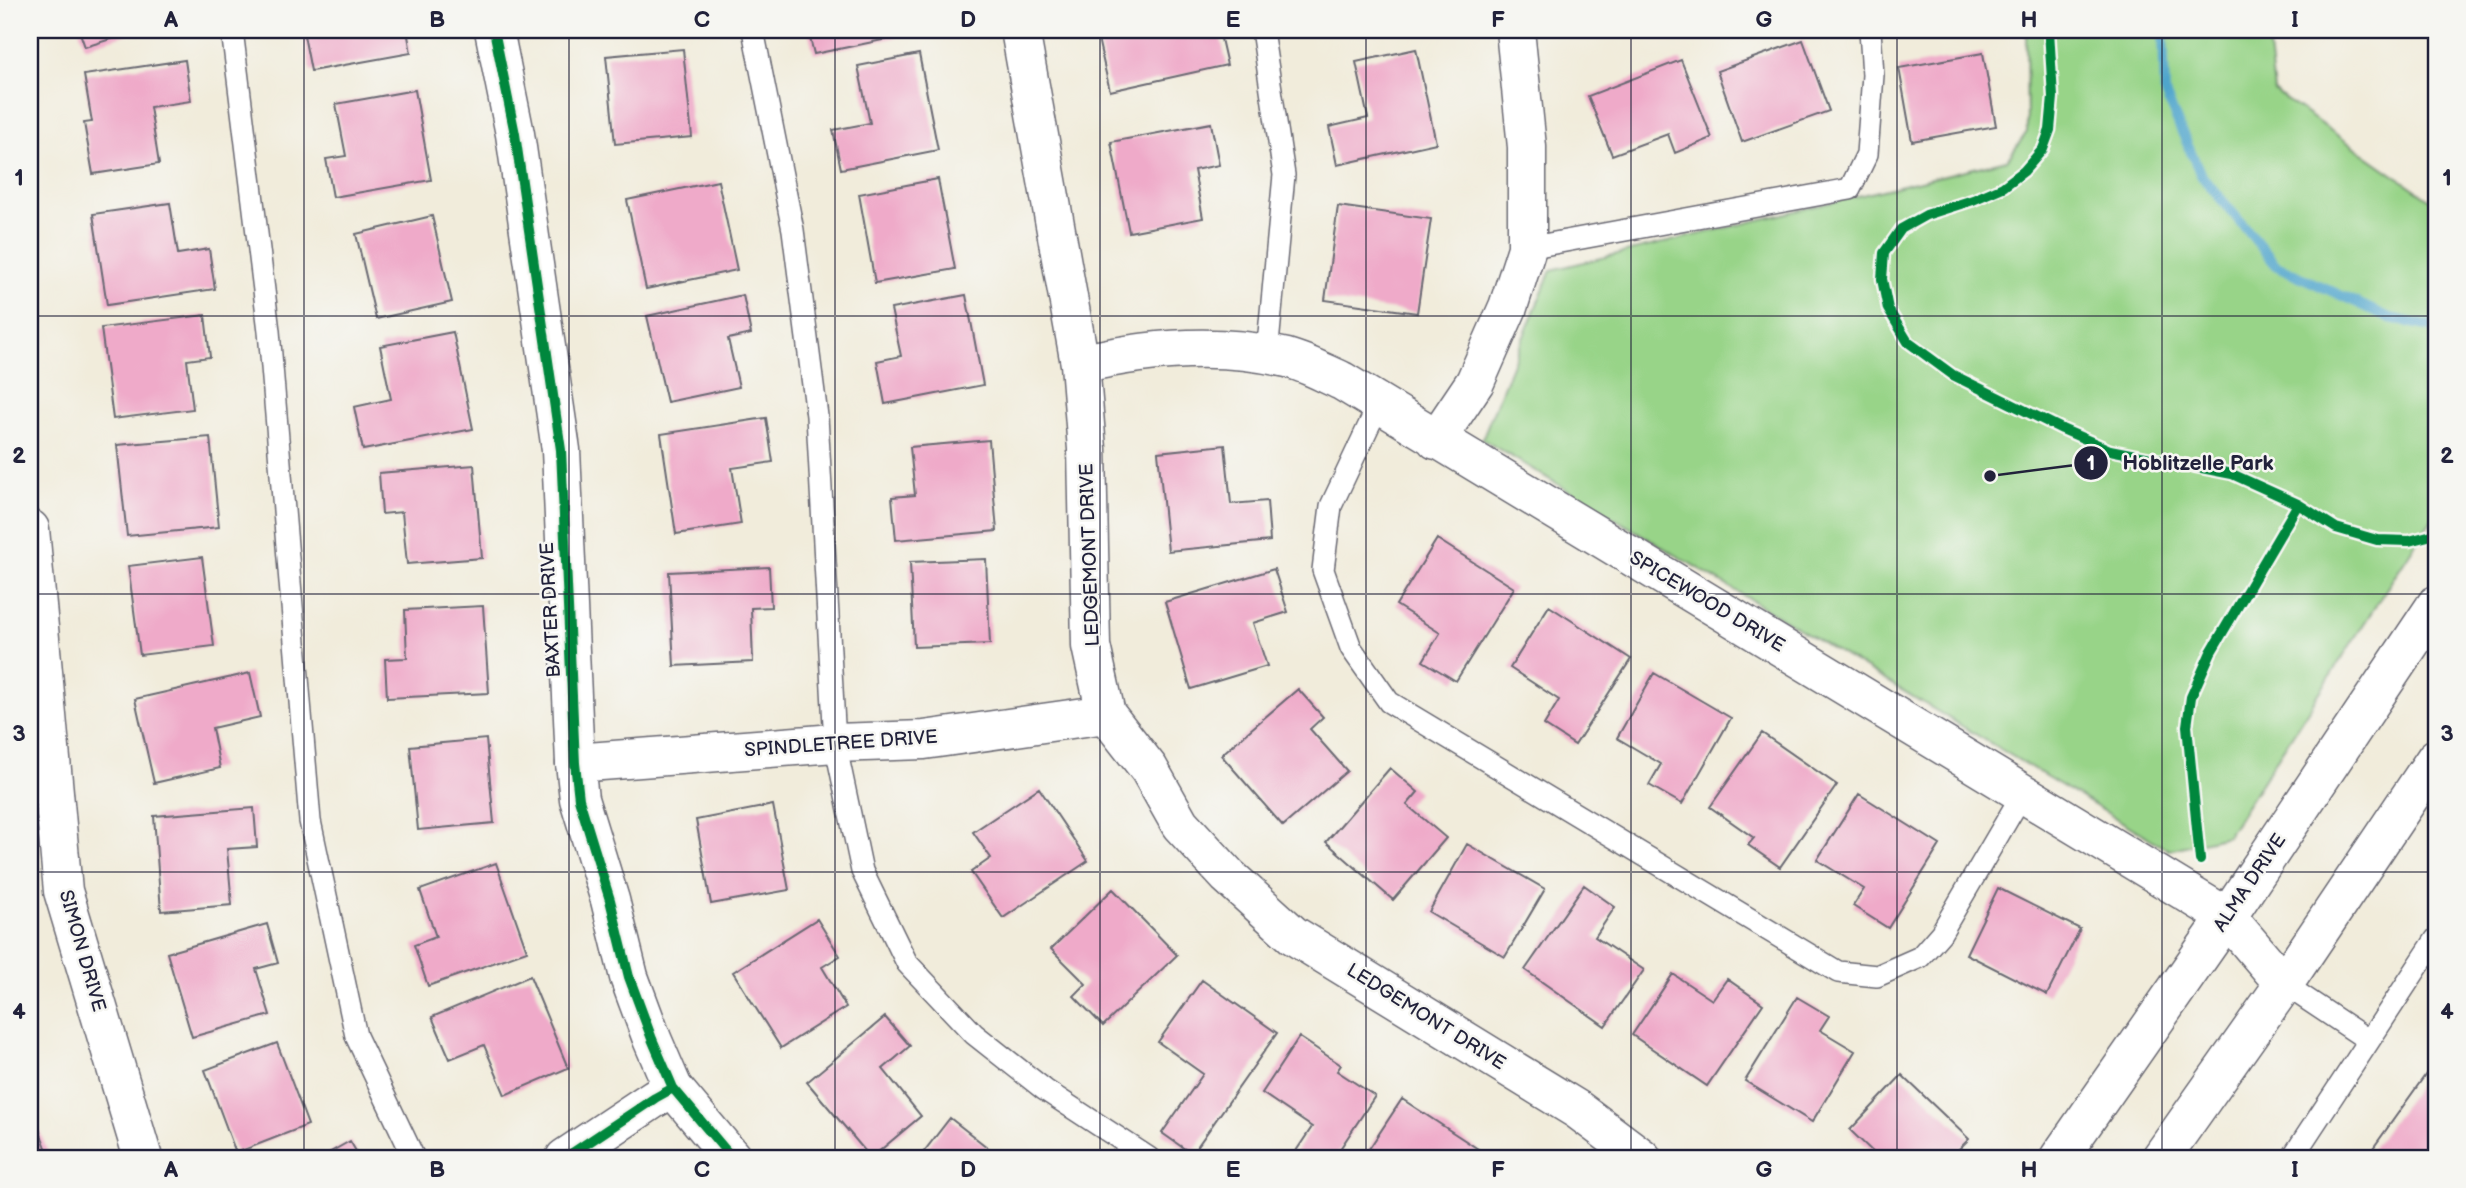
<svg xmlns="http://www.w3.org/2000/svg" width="2466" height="1188" font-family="'Balsamiq Sans',sans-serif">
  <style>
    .green { fill: #98d488; stroke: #5d7b62; stroke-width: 2 }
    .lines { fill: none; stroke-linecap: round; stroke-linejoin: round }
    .stream { stroke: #4fa5cc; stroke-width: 10 }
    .building { fill: #efaac9 }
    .lane-casing { stroke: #6a6973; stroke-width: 24 }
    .street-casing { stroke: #6a6973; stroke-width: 41 }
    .secondary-casing { stroke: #6a6973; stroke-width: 41 }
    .lane { stroke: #fff; stroke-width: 21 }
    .street { stroke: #fff; stroke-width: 38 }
    .secondary { stroke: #fff; stroke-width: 38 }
    .cycleway-casing { stroke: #f6f6f2; stroke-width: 15 }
    .cycleway { stroke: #00873e; stroke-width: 10 }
    .grid { fill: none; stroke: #22223b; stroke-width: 2; stroke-opacity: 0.55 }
    .labels { text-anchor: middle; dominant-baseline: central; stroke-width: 5; stroke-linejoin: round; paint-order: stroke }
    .street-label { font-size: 19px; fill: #22223b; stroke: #f6f6f2 }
    .leader { fill: none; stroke: #22223b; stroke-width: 2.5 }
    .callout-dot { fill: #22223b; stroke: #f6f6f2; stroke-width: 2.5 }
    .mark-label { font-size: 21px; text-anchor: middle; font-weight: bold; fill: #fff }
    .callout-label { font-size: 21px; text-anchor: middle; font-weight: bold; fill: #22223b; stroke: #f6f6f2; stroke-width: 5; stroke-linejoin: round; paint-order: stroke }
    .neatline { fill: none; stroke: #22223b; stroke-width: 2.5 }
    .grid-label { font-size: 23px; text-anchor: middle; font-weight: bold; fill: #22223b }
  </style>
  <rect width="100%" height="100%" fill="#f6f6f2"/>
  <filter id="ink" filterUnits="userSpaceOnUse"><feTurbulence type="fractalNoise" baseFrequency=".0143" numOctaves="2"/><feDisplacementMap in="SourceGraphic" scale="14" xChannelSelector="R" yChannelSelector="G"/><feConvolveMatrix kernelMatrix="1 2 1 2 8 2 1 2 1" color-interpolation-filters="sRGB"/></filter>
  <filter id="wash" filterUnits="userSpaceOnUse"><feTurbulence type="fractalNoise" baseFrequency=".00686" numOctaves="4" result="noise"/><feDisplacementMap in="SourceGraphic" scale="28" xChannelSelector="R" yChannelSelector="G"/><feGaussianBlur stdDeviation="1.57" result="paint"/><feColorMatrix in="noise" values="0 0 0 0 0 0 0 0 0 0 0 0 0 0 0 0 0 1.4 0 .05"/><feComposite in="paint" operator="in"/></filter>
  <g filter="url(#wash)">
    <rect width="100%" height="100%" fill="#f1ecdb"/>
    <path class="green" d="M2026,30H2267L2274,91L2436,204V512L2227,836L2169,850L1482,439L1551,270L2007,160L2027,132Z"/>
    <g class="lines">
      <path class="stream" d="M2163,30L2165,94L2201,175L2277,266L2390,318L2436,328"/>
    </g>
    <g id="blocks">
      <path class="building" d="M79,30H140L85,47Z
        M303,30H407L411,53L311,71Z
        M808,30H922V32L814,54Z
        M1096,30H1219L1227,65L1110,91Z
        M1803,40L1829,111L1742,142L1717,71Z
        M683,49L692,137L615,144L606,56Z
        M1416,49L1436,143L1337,165L1329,127L1368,118L1356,62Z
        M1983,53L1996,126L1912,141L1899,68Z
        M919,54L938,150L841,169L833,130L870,123L858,66Z
        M185,60L191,101L150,107L159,164L93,174L84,123L92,122L84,75Z
        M1681,60L1712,138L1675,153L1668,134L1612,155L1588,96Z
        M415,90L431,180L333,197L326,159L346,156L336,104Z
        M1211,123L1219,165L1194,170L1203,218L1129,232L1111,142Z
        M938,179L955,269L875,283L859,194Z
        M718,181L737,270L646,289L627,200Z
        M170,203L178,254L209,249L215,289L107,305L93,214Z
        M1338,206L1431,219L1417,313L1325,300Z
        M432,216L452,302L376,319L356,234Z
        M743,295L751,334L728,339L739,387L667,402L647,316Z
        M966,295L983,385L885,404L877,361L901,356L891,309Z
        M205,315L210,357L187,360L193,409L113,419L101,328Z
        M453,332L473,429L363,450L354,407L391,399L380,346Z
        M766,418L773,462L732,468L741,524L676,534L661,434Z
        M210,437L219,527L127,536L117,445Z
        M989,440L997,531L896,540L892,497L915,495L910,447Z
        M1225,445L1231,504L1267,501L1270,541L1168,551L1158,452Z
        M474,465L482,558L407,564L402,512L382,514L379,473Z
        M1437,539L1514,588L1456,681L1423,661L1440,633L1396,605Z
        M202,557L214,646L140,655L128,566Z
        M986,559L990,644L914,647L910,562Z
        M769,567L771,607L751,608L753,662L674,666L669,572Z
        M1274,569L1288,612L1253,623L1267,666L1191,689L1165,602Z
        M483,606L489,693L387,698L385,659L407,658L405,610Z
        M1549,606L1631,659L1575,745L1544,725L1559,700L1510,668Z
        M250,673L260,717L212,728L220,768L154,783L135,699Z
        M1654,673L1731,718L1682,804L1649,785L1661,764L1617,738Z
        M1298,689L1323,717L1310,729L1347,771L1283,826L1221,755Z
        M1762,733L1837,785L1780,867L1748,845L1754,838L1710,807Z
        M486,739L494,823L418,830L410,746Z
        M1390,768L1418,792L1407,805L1446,838L1393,900L1326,842Z
        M1039,788L1088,861L1003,918L971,872L991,858L973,832Z
        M1859,794L1940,845L1888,928L1853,906L1864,889L1817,860Z
        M773,805L789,890L711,904L696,820Z
        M254,808L257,847L227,849L232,905L161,911L154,816Z
        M1467,844L1545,889L1505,957L1429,912Z
        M496,863L527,951L428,986L414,945L436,937L420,890Z
        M1584,885L1615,907L1595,937L1644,970L1605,1026L1525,970Z
        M1998,888L2080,929L2047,995L1966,954Z
        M1113,889L1177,955L1103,1026L1074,996L1086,984L1051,949Z
        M817,919L840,956L822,967L846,1007L781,1048L733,972Z
        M267,924L278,963L256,969L270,1015L192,1037L167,953Z
        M1673,974L1712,1000L1727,979L1763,1004L1707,1086L1632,1035Z
        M530,976L568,1068L505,1095L484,1045L450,1059L432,1017Z
        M1202,980L1277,1033L1192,1154L1162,1133L1203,1074L1158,1042Z
        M1797,997L1829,1016L1820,1030L1855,1051L1812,1122L1745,1081Z
        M885,1017L910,1046L883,1069L921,1116L871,1158L807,1082Z
        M1299,1037L1341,1065L1337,1071L1375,1096L1334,1158L1292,1157L1312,1127L1262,1093Z
        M277,1043L308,1125L236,1153L205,1070Z
        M2436,1060V1158H2366Z
        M1902,1075L1969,1139L1950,1158H1879L1850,1130Z
        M1402,1099L1478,1149L1471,1158H1363Z
        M950,1118L1001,1158H919Z
        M35,1119L50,1158H30V1121Z
        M350,1141L360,1158H320Z"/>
    </g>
  </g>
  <g filter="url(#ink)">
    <use href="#blocks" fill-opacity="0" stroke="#6a6973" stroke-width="2"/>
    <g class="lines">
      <g class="lane-casing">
        <path id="lane" d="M232,30L269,331L310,821L356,1036L414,1158
          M753,30L793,230L817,416L835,743L862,871L907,963L974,1034L1045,1090L1149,1158
          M1262,30L1284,175L1267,355
          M1527,248L1850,189L1867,154L1873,75L1870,30
          M1379,404L1331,506L1323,570L1351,648L1389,702L1838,972L1877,976L1920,957L1941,933L2023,793
          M2284,984L2368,1040
          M2292,1158L2436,939"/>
      </g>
      <g class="street-casing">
        <path id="street" d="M1020,30L1080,364L1087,449L1091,646L1106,714L1149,769L1180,824L1228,876L1293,935L1578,1110L1642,1158
          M1080,364C1148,348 1219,342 1287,358C1306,363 1324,373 1342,381L2227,917L2284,984
          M1436,440L1475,382L1508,307L1527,248V147L1515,30
          M30,529L63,891L143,1158
          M575,763L835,743L924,740L1106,714
          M565,1158L655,1098L673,1088"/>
      </g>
      <g class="secondary-casing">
        <path id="secondary" d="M494,30L515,134L561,450L575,763L579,799L610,900L629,977L652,1039L673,1088L732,1158
          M2059,1158L2227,917L2436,605
          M2161,1158L2284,984L2436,758"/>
      </g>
      <use href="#lane" class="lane"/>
      <use href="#street" class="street"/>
      <use href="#secondary" class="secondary"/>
      <g class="cycleway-casing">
        <path id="cycleway" d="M494,30L515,134L561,450L575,763L579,799L610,900L629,977L652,1039L673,1088L732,1158
          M2049,30L2053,97L2050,130L2043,149L2024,171L2003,187L1973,200L1926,215L1901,229L1884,253L1882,279L1888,309L1908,342L1953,375L2062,429L2110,450L2232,474L2298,504L2336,528L2377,540L2409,541L2432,535L2436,532
          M2200,860L2187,726L2191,697L2211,652L2298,504
          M565,1158L655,1098L673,1088"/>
      </g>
      <use href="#cycleway" class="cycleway"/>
    </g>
  </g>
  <path class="grid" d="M304,30V1158M569,30V1158M835,30V1158M1100,30V1158M1366,30V1158M1631,30V1158M1897,30V1158M2162,30V1158M30,316H2436M30,594H2436M30,872H2436"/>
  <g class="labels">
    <g class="street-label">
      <text transform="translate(1090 555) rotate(-92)">LEDGEMONT DRIVE</text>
      <text transform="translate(1707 602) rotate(31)">SPICEWOOD DRIVE</text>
      <text transform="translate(551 610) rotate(-93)">BAXTER DRIVE</text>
      <text transform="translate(841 744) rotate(-4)">SPINDLETREE DRIVE</text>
      <text transform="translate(2250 883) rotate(-56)">ALMA DRIVE</text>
      <text transform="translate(82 951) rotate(74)">SIMON DRIVE</text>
      <text transform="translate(1426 1017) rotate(32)">LEDGEMONT DRIVE</text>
    </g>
  </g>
  <path class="leader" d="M1990 476L2091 463"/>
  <g class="callout-dot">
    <circle cx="1990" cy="476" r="7"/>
    <circle cx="2091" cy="463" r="18"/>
  </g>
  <g class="mark-label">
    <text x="2091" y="470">1</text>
  </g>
  <g class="callout-label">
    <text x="2198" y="470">Hoblitzelle Park</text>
  </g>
  <rect width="2466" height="1188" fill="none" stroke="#f6f6f2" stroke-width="77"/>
  <rect x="38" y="38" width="2390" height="1112" class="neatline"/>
  <g class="grid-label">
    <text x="171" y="27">A</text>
    <text x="437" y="27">B</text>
    <text x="702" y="27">C</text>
    <text x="968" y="27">D</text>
    <text x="1233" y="27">E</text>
    <text x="1498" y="27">F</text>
    <text x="1764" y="27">G</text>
    <text x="2029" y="27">H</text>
    <text x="2295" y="27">I</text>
    <text x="19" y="185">1</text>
    <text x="2447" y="185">1</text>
    <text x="19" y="463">2</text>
    <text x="2447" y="463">2</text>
    <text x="19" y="741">3</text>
    <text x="2447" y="741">3</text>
    <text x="19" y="1019">4</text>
    <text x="2447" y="1019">4</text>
    <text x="171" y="1177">A</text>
    <text x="437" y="1177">B</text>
    <text x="702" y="1177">C</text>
    <text x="968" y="1177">D</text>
    <text x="1233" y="1177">E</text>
    <text x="1498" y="1177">F</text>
    <text x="1764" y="1177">G</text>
    <text x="2029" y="1177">H</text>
    <text x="2295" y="1177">I</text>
  </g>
</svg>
